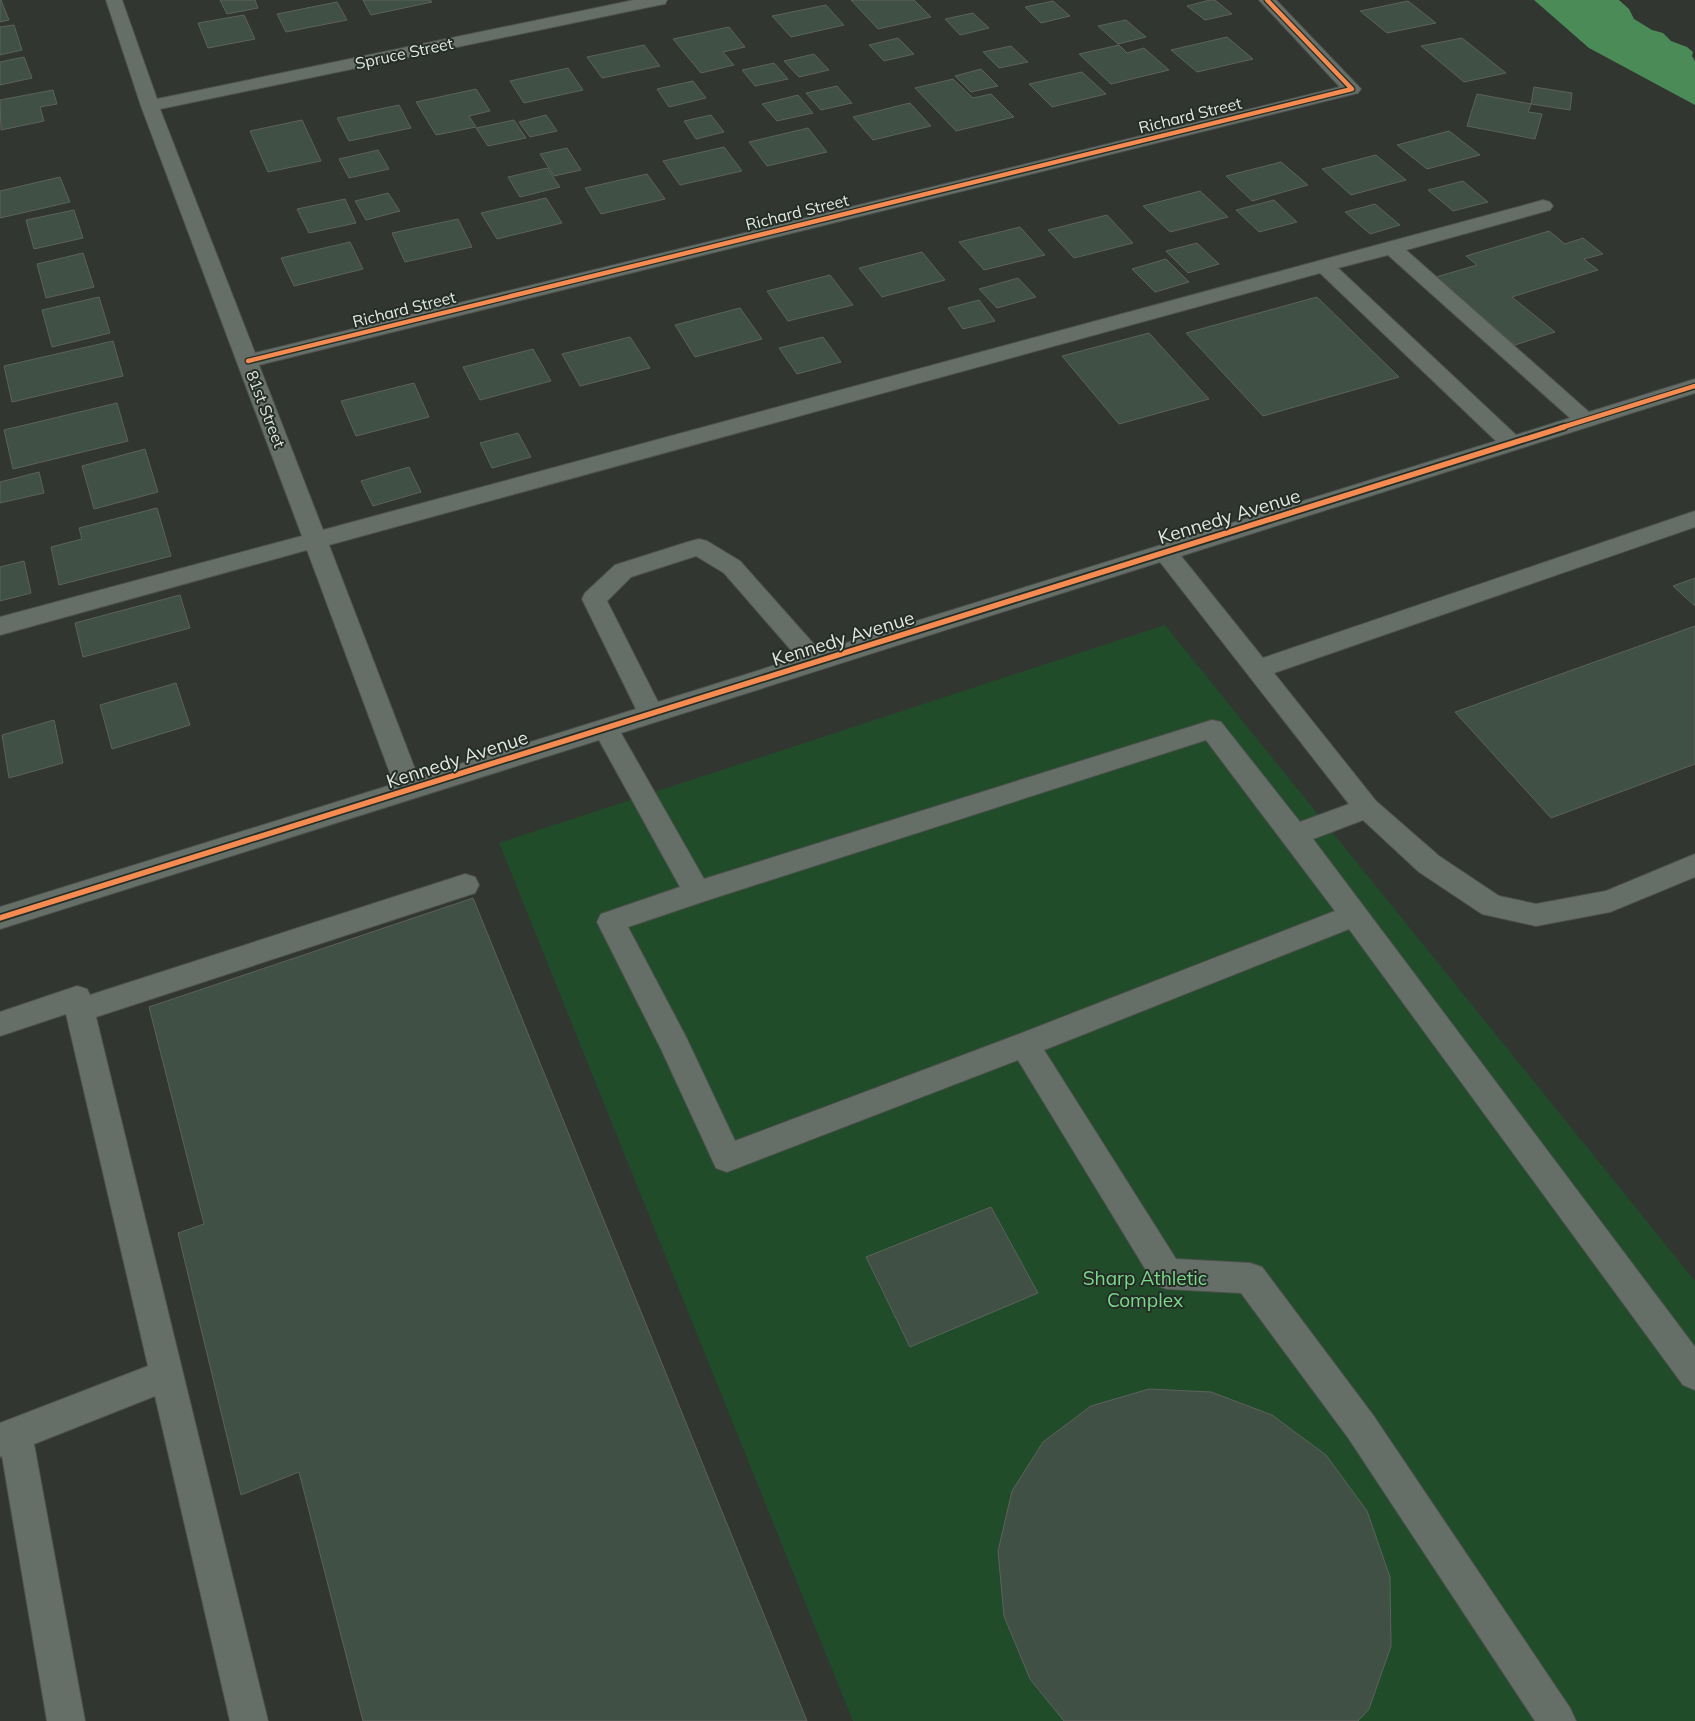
<svg xmlns="http://www.w3.org/2000/svg" width="1695" height="1721" font-family="Mulish,sans-serif">
  <style>
    .green { fill: #214c2a }
    .water { fill: #4a8b57 }
    .building { fill: #405044; stroke: #5d615d }
    .lines { fill: none; stroke-linecap: round; stroke-linejoin: round }
    .minor-casing { stroke: #4e514e; stroke-width: 2 }
    .minor { fill: #656f67; fill-rule: evenodd }
    .cycleway-far1-casing { stroke: #252e26; stroke-width: 7 }
    .cycleway-casing { stroke: #252e26; stroke-width: 9 }
    .cycleway-far1 { stroke: #f68b52; stroke-width: 4.5 }
    .cycleway { stroke: #f68b52; stroke-width: 5.5 }
    .labels { text-anchor: middle; dominant-baseline: central; stroke-width: 4; stroke-linejoin: round; paint-order: stroke }
    .far-street-label { font-size: 16px; fill: #e1e7e2; stroke: #252e26 }
    .street-label { font-size: 19px; fill: #e1e7e2; stroke: #252e26 }
    .park-label { font-size: 19px; fill: #7bd98c; stroke: #252e26 }
  </style>
  <rect width="100%" height="100%" fill="#313631"/>
  <path class="green" d="M1165,625L1695,1281V1721H853L499,843Z"/>
  <path class="water" d="M1534,0H1619L1629,9L1634,19L1652,30L1663,33L1671,41L1687,47L1693,52L1692,56L1695,61V105L1589,48Z"/>
  <path class="building" d="M0,0H1L9,20L0,22Z
    M220,0H255L258,8L227,14Z
    M363,0H430L432,2L371,15Z
    M851,0H914L931,17L878,29Z
    M1210,0H1215L1232,14L1205,20L1187,6Z
    M1053,1L1070,16L1041,23L1025,7Z
    M1408,1L1436,23L1387,33L1360,11Z
    M337,2L347,20L286,32L277,14Z
    M826,5L844,25L791,37L772,16Z
    M973,13L989,28L960,35L945,19Z
    M244,15L255,39L208,48L198,23Z
    M1126,20L1146,37L1118,44L1098,26Z
    M14,25L22,50L0,55V27Z
    M729,27L745,47L723,52L734,65L701,73L673,39Z
    M1227,37L1253,59L1197,72L1171,50Z
    M898,38L914,54L884,61L869,45Z
    M1462,38L1506,73L1464,82L1421,46Z
    M644,45L660,66L602,78L587,57Z
    M1119,45L1127,53L1144,48L1169,70L1111,84L1079,54Z
    M1011,46L1028,62L999,68L983,52Z
    M814,54L829,70L799,77L784,61Z
    M24,57L32,78L0,85V62Z
    M774,63L788,79L755,86L742,70Z
    M568,68L583,90L524,103L510,81Z
    M981,69L998,86L971,92L955,76Z
    M1082,72L1106,94L1052,107L1029,84Z
    M953,79L973,98L991,94L1014,117L956,131L915,88Z
    M693,81L706,98L669,107L657,89Z
    M837,86L852,103L821,110L806,93Z
    M1534,87L1572,93L1570,110L1531,104Z
    M476,89L490,111L469,116L476,127L436,135L416,102Z
    M53,90L57,104L40,107L44,121L1,130L0,100Z
    M1477,94L1531,104L1528,112L1542,114L1535,139L1467,126Z
    M798,95L813,113L777,121L762,104Z
    M910,103L931,126L873,140L853,117Z
    M399,105L411,128L349,141L337,118Z
    M546,115L557,131L530,137L519,122Z
    M711,115L724,132L696,139L684,121Z
    M302,120L321,161L268,172L250,131Z
    M514,120L526,138L488,146L476,128Z
    M808,128L827,152L767,166L749,142Z
    M1449,131L1480,155L1427,169L1397,145Z
    M724,147L742,171L680,185L663,161Z
    M567,148L581,170L554,176L540,154Z
    M378,150L389,169L349,178L339,159Z
    M1376,155L1406,180L1351,195L1322,169Z
    M1281,162L1308,185L1252,201L1226,176Z
    M547,168L560,187L520,197L508,177Z
    M647,174L665,199L601,214L585,188Z
    M60,177L70,202L0,218V191Z
    M1463,181L1488,202L1453,211L1428,190Z
    M1200,191L1228,217L1170,232L1143,206Z
    M388,193L400,211L366,220L355,201Z
    M546,198L562,223L497,239L481,213Z
    M345,199L356,223L309,233L297,209Z
    M1274,200L1297,222L1259,232L1236,210Z
    M1375,204L1400,225L1370,234L1345,212Z
    M74,210L83,238L34,249L26,220Z
    M1107,215L1133,243L1074,258L1048,230Z
    M458,219L472,247L405,262L392,233Z
    M1020,227L1045,255L984,270L959,242Z
    M1549,231L1565,244L1583,238L1603,254L1584,259L1598,270L1512,297L1555,332L1515,345L1436,277L1477,265L1466,256Z
    M350,242L363,269L294,286L281,258Z
    M1197,243L1219,264L1188,273L1166,251Z
    M922,252L945,280L882,297L859,268Z
    M83,253L94,287L46,298L37,264Z
    M1166,259L1189,282L1155,292L1132,269Z
    M830,275L853,305L788,321L767,291Z
    M1018,278L1036,297L997,308L979,289Z
    M99,297L110,333L52,347L42,310Z
    M1317,297L1399,377L1263,416L1186,333Z
    M979,300L995,321L963,329L948,308Z
    M740,308L762,339L695,357L675,325Z
    M1149,333L1209,399L1119,424L1062,356Z
    M630,337L650,368L580,386L562,354Z
    M823,337L841,362L797,374L779,348Z
    M113,341L123,376L12,402L4,366Z
    M533,349L551,381L480,400L463,367Z
    M414,383L429,417L356,436L341,401Z
    M117,403L128,441L13,469L4,430Z
    M518,433L531,457L492,468L480,443Z
    M145,449L158,492L94,509L82,466Z
    M409,467L421,492L373,506L361,481Z
    M39,472L44,493L0,503V482Z
    M157,508L171,556L59,585L51,547L82,539L79,528Z
    M24,561L31,593L0,601V567Z
    M1695,578V606L1673,586Z
    M180,595L190,628L83,657L75,623Z
    M1695,626V764L1551,818L1455,712Z
    M176,683L190,725L112,749L100,705Z
    M54,720L63,763L9,778L2,735Z
    M473,898L807,1721H363L299,1472L241,1495L178,1233L204,1224L149,1007Z
    M991,1207L1038,1293L910,1347L866,1257Z
    M1149,1389L1211,1392L1272,1415L1326,1455L1367,1511L1390,1577L1391,1646L1369,1709L1358,1721H1064L1030,1679L1004,1616L998,1551L1012,1491L1043,1442L1091,1406Z"/>
  <g class="lines">
    <g class="minor-casing">
      <path id="minor" d="M106,0H122L157,99L634,0H667L665,4L659,5L160,109L255,353L1340,87L1259,0H1276L1361,89L1358,93L259,365L323,530L1536,202L1543,200L1550,202L1553,206L1550,210L1406,250L1589,412L1695,379V393L1181,556L1263,658L1695,511V527L1274,673L1376,801L1439,856L1499,896L1536,904L1606,891L1695,854V877L1610,912L1536,926L1482,914L1419,872L1363,820L1313,839L1695,1347V1390L1683,1385L1349,929L1044,1050L1176,1259L1250,1263L1262,1267L1373,1415L1570,1708L1576,1721H1535L1349,1439L1241,1293L1167,1289L1155,1285L1018,1060L727,1172L716,1168L661,1049L597,922L601,914L680,887L599,740L0,929V907L394,784L307,550L0,635V617L302,536L141,106ZM1388,255L1570,418L1516,435L1338,268ZM1320,273L1496,441L820,651L740,561L707,541L699,539L691,541L615,565L585,593L582,599L636,709L418,777L329,545ZM696,556L724,573L798,658L658,702L607,601L631,577ZM1160,562L1349,804L1300,822L1221,722L1212,720L704,879L621,733ZM1206,740L1335,911L1014,1036L735,1141L686,1037L628,927L705,901Z
        M465,874L475,877L479,885L475,893L96,1017L268,1721H230L155,1396L34,1444L85,1721H47L2,1456L0,1457V1423L148,1366L66,1014L0,1036V1012L77,986L87,989L90,995Z"/>
    </g>
    <use href="#minor" class="minor"/>
    <g class="cycleway-far1-casing">
      <path id="cycleway-far1" d="M248,361L1352,89L1267,0
        M1560,428L1695,386"/>
    </g>
    <g class="cycleway-casing">
      <path id="cycleway" d="M0,918L1564,427"/>
    </g>
    <use href="#cycleway-far1" class="cycleway-far1"/>
    <use href="#cycleway" class="cycleway"/>
  </g>
  <g class="labels">
    <g class="far-street-label">
      <text transform="translate(404 53) rotate(-12)">Spruce Street</text>
      <text transform="translate(1190 115) rotate(-14)">Richard Street</text>
      <text transform="translate(797 212) rotate(-14)">Richard Street</text>
      <text transform="translate(404 309) rotate(-14)">Richard Street</text>
      <text transform="translate(266 409) rotate(69)">81st Street</text>
    </g>
    <g class="street-label">
      <text transform="translate(1229 516) rotate(-17)">Kennedy Avenue</text>
      <text transform="translate(843 638) rotate(-17)">Kennedy Avenue</text>
      <text transform="translate(457 759) rotate(-18)">Kennedy Avenue</text>
    </g>
    <g class="park-label">
      <text x="1145" y="1278">Sharp Athletic<tspan x="1145" dy="22">Complex</tspan></text>
    </g>
  </g>
</svg>
